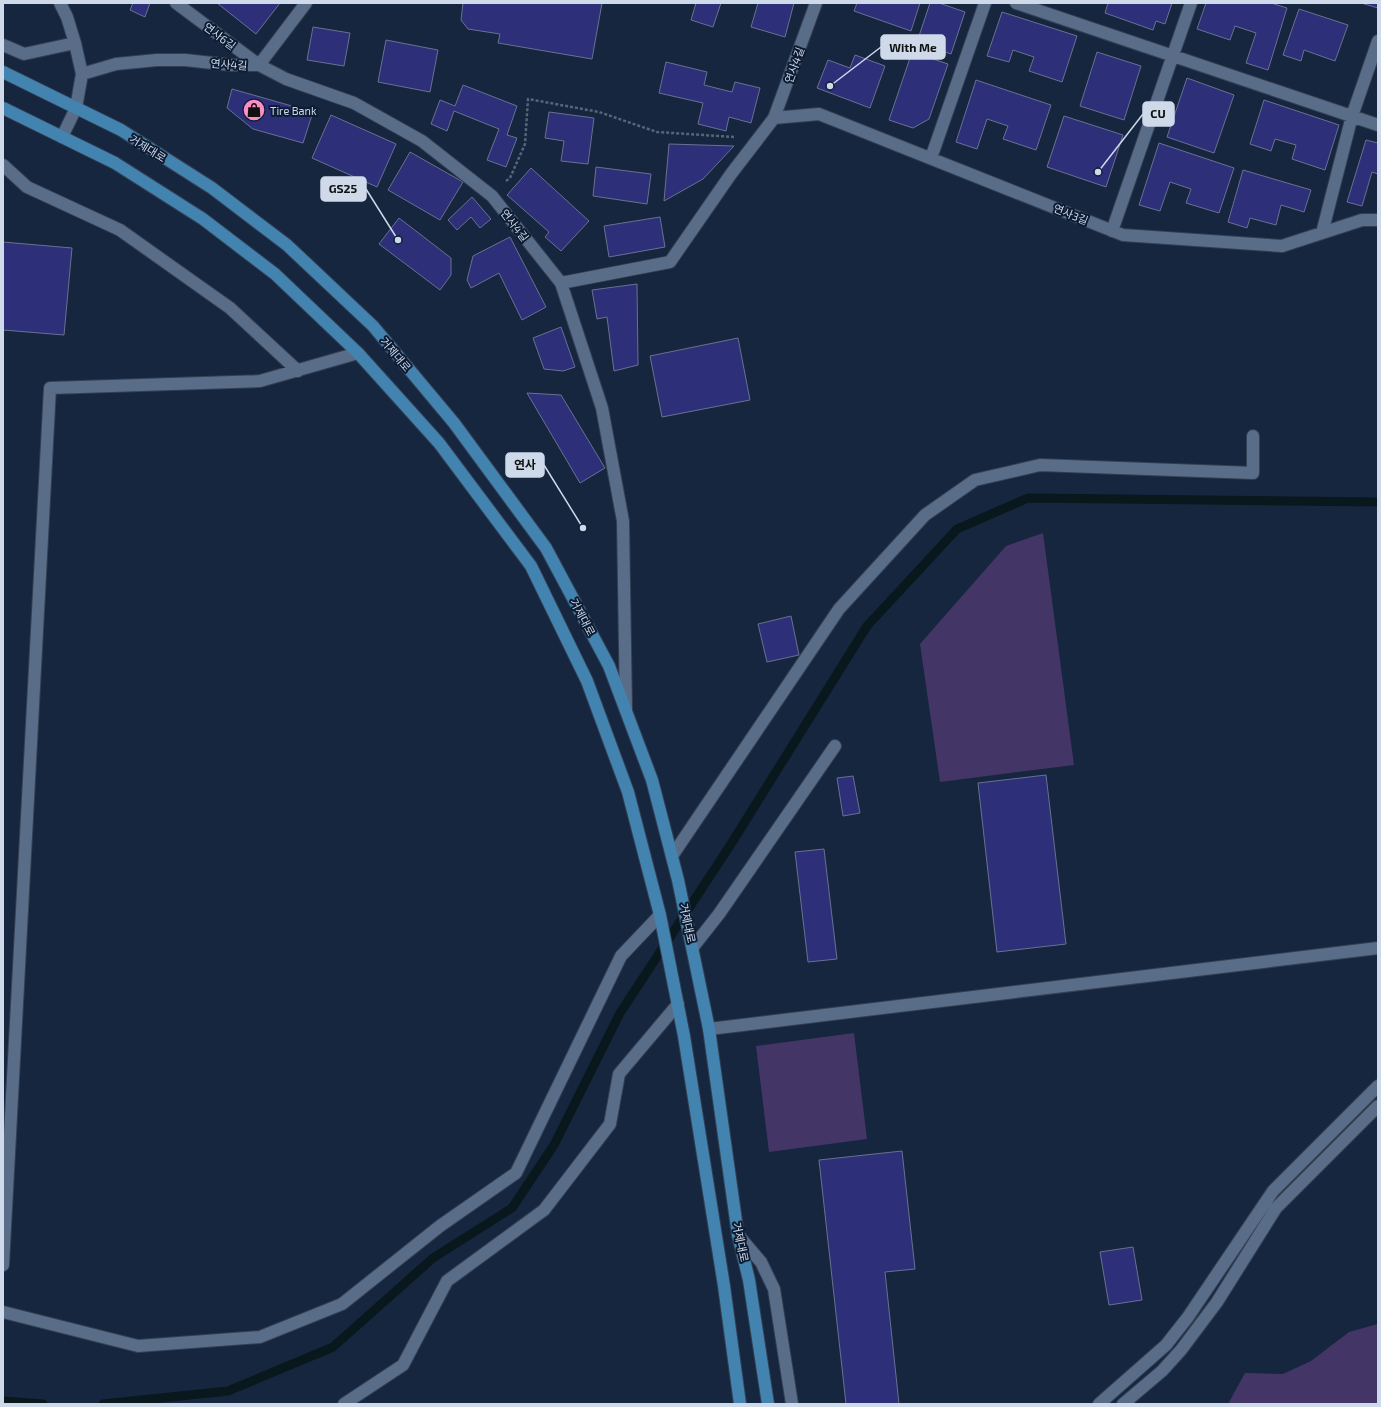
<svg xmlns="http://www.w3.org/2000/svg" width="1381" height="1407" font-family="'Exo 2','Noto Sans KR',sans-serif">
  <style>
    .green { fill: #433666 }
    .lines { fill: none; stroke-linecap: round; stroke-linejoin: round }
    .stream { stroke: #08181d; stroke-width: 9 }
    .building { fill: #2d3079; stroke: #6a7090 }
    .minor-casing { stroke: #333f53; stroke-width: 14 }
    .major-casing { stroke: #333f53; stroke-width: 14 }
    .path { stroke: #57657a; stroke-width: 2.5; stroke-dasharray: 3 2; stroke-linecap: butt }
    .minor { stroke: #5a6d88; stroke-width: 12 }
    .major { stroke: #4383b0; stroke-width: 12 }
    .labels { text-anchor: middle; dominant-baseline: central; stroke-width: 4; stroke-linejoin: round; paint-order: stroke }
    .street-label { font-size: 11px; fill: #ced9e9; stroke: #0d1c33 }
    .poi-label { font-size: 11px; fill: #ced9e9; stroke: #0d1c33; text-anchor: start }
    .leader { fill: none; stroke: #ced9e9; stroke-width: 1.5 }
    .callout-dot { fill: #ced9e9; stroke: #0d1c33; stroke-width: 1.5 }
    .callout { fill: #ced9e9; stroke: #ced9e9; stroke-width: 1.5 }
    .callout-label { font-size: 12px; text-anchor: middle; font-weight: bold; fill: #111 }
  </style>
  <rect width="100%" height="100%" fill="#16263e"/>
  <path class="green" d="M1043,533L1074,765L940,782L920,644L1006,546Z
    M854,1033L867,1139L769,1152L756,1046Z
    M1378,1324V1404H1228L1245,1373L1283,1374L1311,1361L1349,1332Z"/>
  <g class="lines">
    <path class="stream" d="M3,1401L43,1404
      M103,1404L228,1391L333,1347L433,1258L512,1208L554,1145L620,1013L731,844L867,626L957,529L1028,498L1378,502"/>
  </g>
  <path class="building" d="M133,3H150L145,17L130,10Z
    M217,3H280L256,34Z
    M463,3H602L592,59L498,43L500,34L468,29L461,20Z
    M696,3H721L713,27L691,20Z
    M758,3H794L785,37L751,27Z
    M857,3H920L911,31L854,11Z
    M930,3H939L965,12L951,54L917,42Z
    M1108,3H1172L1165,24L1156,21L1153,30L1105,13Z
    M1206,3H1271L1287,8L1268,70L1246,63L1256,33L1235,26L1230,40L1197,29Z
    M1361,3H1378V8Z
    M1299,9L1348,25L1335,61L1304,50L1301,61L1283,55Z
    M1002,12L1077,36L1062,82L1029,71L1034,57L1013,50L1009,62L987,56Z
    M313,27L350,33L344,66L307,60Z
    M386,40L438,50L430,92L378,82Z
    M912,52L948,64L929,119L913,128L889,120Z
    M1097,52L1141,66L1124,120L1080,106Z
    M855,55L885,66L870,108L817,88L828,60L850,68Z
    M666,62L707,72L704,85L732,92L735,82L760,88L751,123L729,117L726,131L698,124L703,103L659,93Z
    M1187,78L1234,95L1214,153L1167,137Z
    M976,80L1051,105L1036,150L1003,139L1008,126L987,119L977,149L956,142Z
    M463,85L517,106L507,135L517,138L506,167L487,160L499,129L454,111L447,131L431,124L440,100L455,106Z
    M232,89L313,112L303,143L253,129L227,108Z
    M1264,100L1339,125L1325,170L1292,159L1296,145L1275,139L1271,151L1250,144Z
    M549,112L594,118L588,164L561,161L564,141L545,138Z
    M331,115L396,144L377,187L312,158Z
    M1064,116L1123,135L1106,187L1047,167Z
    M1366,140L1378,143V174L1372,172L1362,206L1347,202Z
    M1159,143L1234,168L1219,213L1186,203L1191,189L1170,182L1160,211L1139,205Z
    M669,144L734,146L703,179L664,201Z
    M410,152L463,182L440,220L388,190Z
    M596,167L651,174L647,204L593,196Z
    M531,168L589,221L561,251L545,237L549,232L507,195Z
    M1243,170L1311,190L1304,212L1281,205L1276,225L1250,218L1247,228L1228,222Z
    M472,197L491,219L480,228L471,217L457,230L448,220Z
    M660,217L665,247L609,257L604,226Z
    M399,218L451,258V275L440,290L379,244Z
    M510,237L546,307L522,320L499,273L471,288L467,280L473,256Z
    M3,242L72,248L64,335L3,330Z
    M637,284L638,365L614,371L607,317L597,319L592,290Z
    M561,327L575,367L563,371L544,369L533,338Z
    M738,338L750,400L662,417L650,356Z
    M527,393L561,395L605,468L580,483Z
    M791,616L799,655L767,662L758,624Z
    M1046,775L1066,944L997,952L978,783Z
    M853,776L860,813L843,816L837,778Z
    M824,849L837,959L808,962L795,852Z
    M902,1151L915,1269L885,1272L899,1404H846L819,1160Z
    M1133,1247L1142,1300L1109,1305L1100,1252Z"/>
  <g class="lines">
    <g class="minor-casing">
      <path id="minor" d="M60,3L67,17L75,43L82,74L76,108L62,137
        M176,3L259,65L306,3
        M1016,3L1378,125
        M3,45L24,54L75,43
        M82,74L116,64L157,60H185L231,65H259L286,79L354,103L422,141L492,196L561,283L670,262L731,174L774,118L816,3
        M774,118L819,114L1123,235L1282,246L1362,220H1378
        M931,158L985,3
        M3,165L27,187L120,230L230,308L298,371
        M1112,231L1191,3
        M1322,233L1352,116L1378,41
        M561,283L602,408L623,521L626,709
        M672,856L839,609L925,515L975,480L1040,465L1253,473V436
        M693,947L719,914L835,746
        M709,1029L1378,948
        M738,1235L761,1262L774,1289L792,1404
        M3,1265L50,388L260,381L358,353
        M3,1312L138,1346L260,1337L342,1304L440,1226L516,1173L621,956L660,915
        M344,1404L403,1365L447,1281L544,1210L610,1124L619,1074L678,1004
        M1099,1404L1166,1345L1188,1317L1273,1191L1378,1086
        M1123,1404L1162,1371L1181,1350L1217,1302L1276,1208L1378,1106"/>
    </g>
    <g class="major-casing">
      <path id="major" d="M3,72L121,130L212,188L287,245L373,326L454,423L546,548L609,666L652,780L678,880L709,1029L738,1235L749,1280L768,1404
        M3,108L115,163L203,219L275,274L358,353L439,443L531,566L587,681L628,792L660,915L684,1036L724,1286L740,1404"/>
    </g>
    <path class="path" d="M506,181L510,178L525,144L528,99L599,112L657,132L734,137"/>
    <use href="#minor" class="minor"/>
    <use href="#major" class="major"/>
  </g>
  <defs>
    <g id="shop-disc" transform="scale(1.15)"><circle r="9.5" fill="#fb8fc4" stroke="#0d1c33"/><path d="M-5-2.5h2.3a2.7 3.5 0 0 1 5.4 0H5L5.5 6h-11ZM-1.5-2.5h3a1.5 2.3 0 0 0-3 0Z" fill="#111"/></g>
  </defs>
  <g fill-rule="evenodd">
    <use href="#shop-disc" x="254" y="110"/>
  </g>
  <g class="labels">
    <g class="street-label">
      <text transform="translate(220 36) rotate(37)">연사6길</text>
      <text transform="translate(229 64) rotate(4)">연사4길</text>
      <text transform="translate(794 65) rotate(-70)">연사4길</text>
      <text transform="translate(148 148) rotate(32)">거제대로</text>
      <text transform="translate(1071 214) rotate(22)">연사3길</text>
      <text transform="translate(515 225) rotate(52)">연사4길</text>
      <text transform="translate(396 354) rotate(50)">거제대로</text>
      <text transform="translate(583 617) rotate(62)">거제대로</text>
      <text transform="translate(688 923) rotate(78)">거제대로</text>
      <text transform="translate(741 1242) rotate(78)">거제대로</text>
    </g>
    <g class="poi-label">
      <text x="270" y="110">Tire Bank</text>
    </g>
  </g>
  <path class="leader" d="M830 86L881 47M1098 172L1143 114M398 240L366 189M583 528L544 465"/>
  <g class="callout-dot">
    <circle cx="830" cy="86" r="4"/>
    <circle cx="1098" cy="172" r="4"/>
    <circle cx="398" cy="240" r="4"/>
    <circle cx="583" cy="528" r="4"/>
  </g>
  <g class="callout">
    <rect x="881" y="35" width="64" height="24" rx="4"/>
    <rect x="1143" y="102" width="31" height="24" rx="4"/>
    <rect x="321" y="177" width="45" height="24" rx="4"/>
    <rect x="506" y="453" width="38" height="24" rx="4"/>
  </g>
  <g class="callout-label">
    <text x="913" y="52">With Me</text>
    <text x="1158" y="118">CU</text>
    <text x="343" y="193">GS25</text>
    <text x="525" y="469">연사</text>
  </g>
  <rect width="1381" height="1407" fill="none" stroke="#ced9e9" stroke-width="8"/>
</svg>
